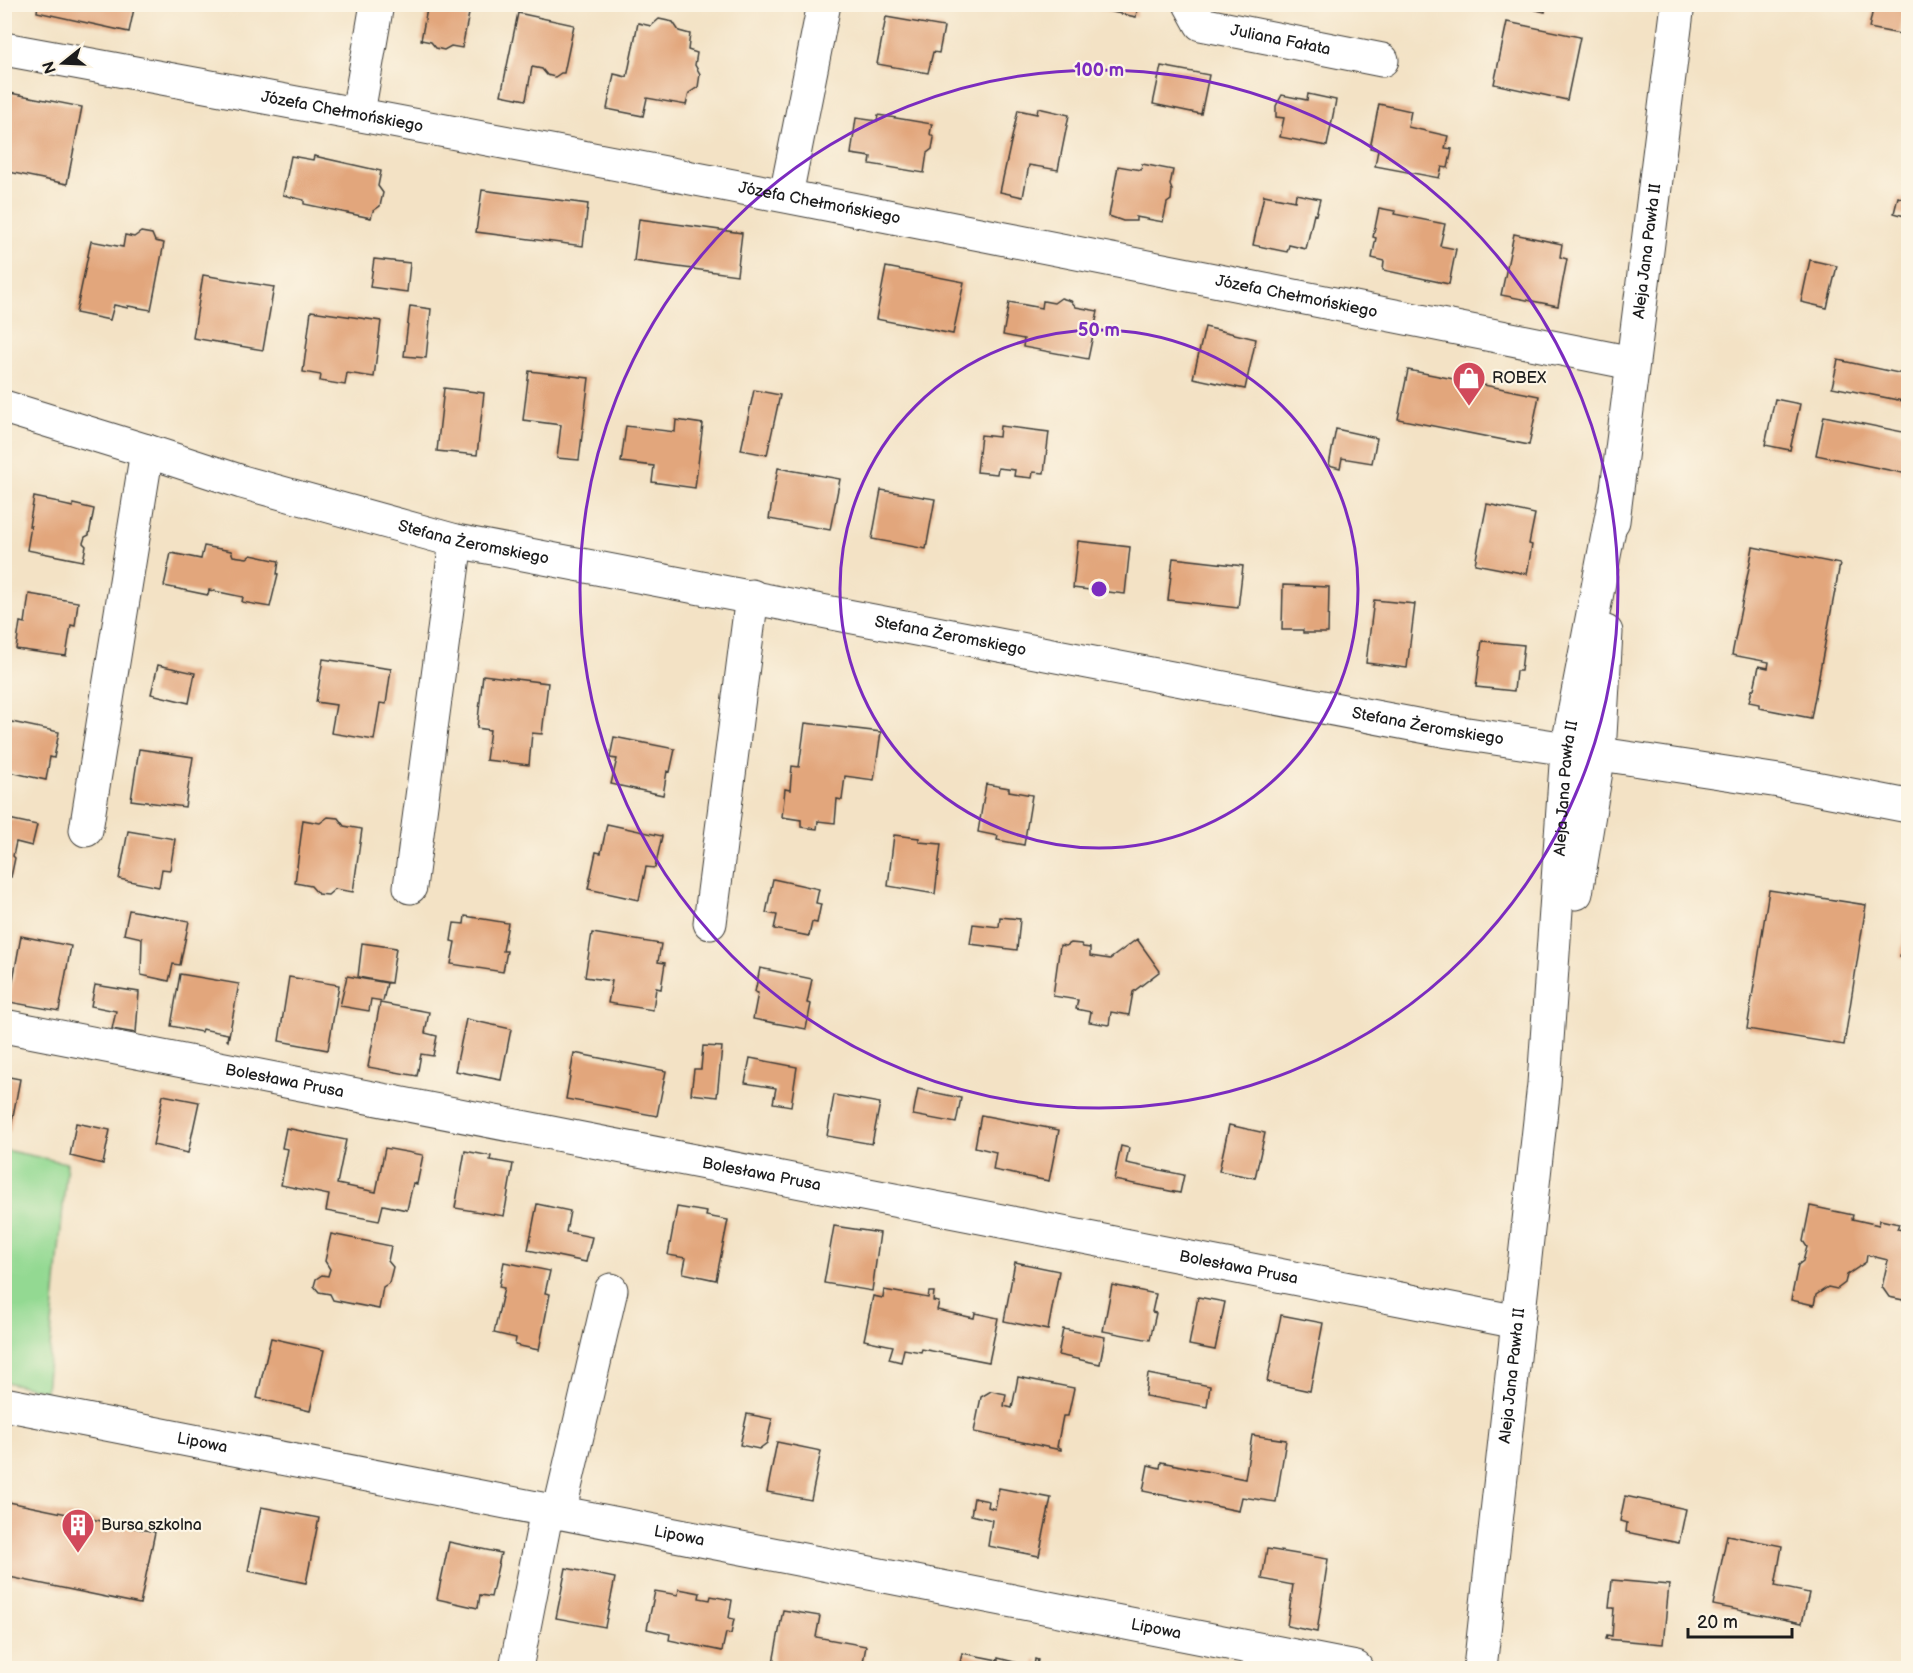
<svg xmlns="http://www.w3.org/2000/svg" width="1913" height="1673" font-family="'Balsamiq Sans',sans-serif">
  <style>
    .green { fill: #93d992; stroke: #587a57; stroke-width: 1.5 }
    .building { fill: #e2a67b }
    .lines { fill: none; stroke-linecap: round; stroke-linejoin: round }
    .minor-casing { stroke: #3c3a35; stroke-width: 35 }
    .minor { stroke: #fff; stroke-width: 33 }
    .ring { fill: none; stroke: #7b2cbf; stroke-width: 3 }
    .labels { text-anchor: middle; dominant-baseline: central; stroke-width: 4.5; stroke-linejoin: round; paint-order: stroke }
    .street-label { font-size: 16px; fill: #1c1c1c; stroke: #fcf5e5 }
    .poi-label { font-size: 16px; fill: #1c1c1c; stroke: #fcf5e5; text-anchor: start }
    .centre { fill: #7b2cbf; stroke: #fcf5e5; stroke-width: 3 }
    .ring-label { font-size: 18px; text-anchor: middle; font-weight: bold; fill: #7b2cbf; stroke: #fcf5e5; stroke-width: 4.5; stroke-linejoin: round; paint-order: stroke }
  </style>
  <rect width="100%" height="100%" fill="#fcf5e5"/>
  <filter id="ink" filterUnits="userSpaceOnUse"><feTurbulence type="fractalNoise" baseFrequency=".0167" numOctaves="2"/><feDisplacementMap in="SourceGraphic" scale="12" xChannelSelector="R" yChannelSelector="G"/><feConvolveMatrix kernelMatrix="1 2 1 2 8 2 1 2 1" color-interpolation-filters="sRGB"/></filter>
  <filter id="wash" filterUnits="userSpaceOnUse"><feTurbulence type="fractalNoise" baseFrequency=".008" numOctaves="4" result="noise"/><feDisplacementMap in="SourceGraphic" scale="24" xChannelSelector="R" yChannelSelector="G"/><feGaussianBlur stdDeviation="1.35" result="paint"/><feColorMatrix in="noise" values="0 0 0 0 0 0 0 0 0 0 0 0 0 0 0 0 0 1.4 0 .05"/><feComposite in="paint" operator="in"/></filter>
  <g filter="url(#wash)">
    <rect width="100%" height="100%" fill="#f3e2c5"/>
    <path class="green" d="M5,1150L67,1163L46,1391L5,1382Z"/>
    <g id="blocks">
      <path class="building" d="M38,4H135L129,32L37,12Z
        M428,4H471L462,48L451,46L444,50L436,48L431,42L421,40Z
        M1075,4H1138L1136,17Z
        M1512,4H1546L1545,12Z
        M1874,4H1908L1906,16H1903L1900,34L1869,28Z
        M518,13L574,25L564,73H561L555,77L547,75L542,69L532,67L526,100L501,95Z
        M886,17L944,27L939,53L933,52L928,73L877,64Z
        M659,19L673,22L679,31L690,34L688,50L697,53L695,65L700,74L698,87L689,93L686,105L647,98L643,116L607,109L614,74L627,77L638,23L651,26Z
        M1507,22L1580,37L1567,100L1494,84Z
        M1161,66L1209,75L1201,114L1153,104Z
        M10,93L82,107L67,184L4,171V119Z
        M1308,94L1336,100L1327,146L1280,137L1284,118L1276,117V106L1282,95L1307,100Z
        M1379,104L1411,111L1408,127L1448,136L1445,148L1452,149L1448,168L1442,167L1439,178L1375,166L1378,150L1370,148Z
        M1038,108L1069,115L1058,170L1029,165L1023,197L1000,192L1018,110L1037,114Z
        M878,115L932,124L930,134L934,138L932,149L927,153L924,173L870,164L871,157L851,154L856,118L877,121Z
        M291,156L313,160L314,156L381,171L378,186L383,193L380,206L373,211L371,218L304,204V200L283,195Z
        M1142,164L1173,170L1170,185L1172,190L1171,200L1167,203L1163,222L1136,217V221H1123L1109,216L1118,166L1141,170Z
        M482,190L588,204L583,246L476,232Z
        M1296,194L1320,199L1316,215L1314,214L1306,249L1289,245L1287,252L1253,245L1264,195L1295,201Z
        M1898,197L1908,200V217L1894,213Z
        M1379,208L1395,211L1394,214L1445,224L1440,246L1456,249L1449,284L1383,270L1384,261L1372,258L1376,238L1373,237Z
        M639,219L742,233L737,275L634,261Z
        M141,232L152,234L155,241L164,243L151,310L128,306V308L114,305L110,320L76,313L91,241L123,247L125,235L134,237Z
        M1514,234L1562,244L1560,257L1567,259L1558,306L1501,295Z
        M374,259L410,263L407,292L370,287Z
        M1810,260L1837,266L1827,308L1801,302Z
        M886,267L964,282L953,334L876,319Z
        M203,275L274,287L263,350L193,338Z
        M1061,298L1071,301L1076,307L1098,311L1088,359L1023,347L1024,339L1003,335L1009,302L1042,308L1043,301L1054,303Z
        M410,306L431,309L426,358L404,356Z
        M311,311L381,321L374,377L347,373L345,385L320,381L321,375L303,372Z
        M1205,327L1256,339L1245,389L1193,378Z
        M1838,360L1908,375V402L1832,387Z
        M1408,370L1539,396L1529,445L1398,419Z
        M529,371L589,378L579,460L557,458L561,425L523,420Z
        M444,388L484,393L477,455L437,451Z
        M754,390L780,395L767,455L741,450Z
        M1775,399L1800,404L1790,450L1765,445Z
        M1824,416L1908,433V474L1816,455Z
        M676,420L703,424L695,488L652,482L654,466L621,462L626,426L675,432Z
        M1000,426L1049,432L1044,473L1033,472L1032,478L1014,476L1015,470L998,468L997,474L977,472L981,435L999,437Z
        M1336,429L1377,438L1372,463L1342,458L1340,468L1329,465Z
        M778,468L840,479L830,530L769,519Z
        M881,490L935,499L926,549L872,539Z
        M34,497L59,502V504L73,507V504L94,509L89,535L85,537L83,543L86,546L83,561L27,550L31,526H29Z
        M1487,504L1535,514L1529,544L1532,545L1527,574L1475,564Z
        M1078,541L1130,547L1125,594L1073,588Z
        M204,546L231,551L233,556L247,558L251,555L279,561L277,574H278L270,607L242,602L243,597L209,590L208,595L164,586L171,553L201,559Z
        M1753,547L1840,564L1811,718L1759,708V704L1749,702L1752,690L1754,689L1759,666L1768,668L1769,662L1732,655Z
        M1173,558L1243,566L1238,608L1168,600Z
        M1283,585L1329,587L1328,633H1303V630H1282Z
        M29,594L78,602L75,626L71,625L66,656L16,649L20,622L25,623Z
        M1374,600L1415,604L1407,668L1366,663Z
        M1482,641L1524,645L1521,671H1516L1514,691L1476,687Z
        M323,659L391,669L386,704L380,703L374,740L331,733L336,705L316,702Z
        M158,665L195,673L189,703L151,694Z
        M483,675L548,683L542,734L532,733L529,765L486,760L490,730L477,728Z
        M7,721L59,732L54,758L50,757L46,780L5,771V734Z
        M805,723L881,732L874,780L845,776L842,800L837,799L835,823L818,821L817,829L801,827V820L782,817L785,789L790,790L792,766L799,767Z
        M614,737L675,749L670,772L667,771L663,795L611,784L617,759L610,758Z
        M139,749L193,757L185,807L131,800Z
        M986,784L1009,788V791L1032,795L1024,845L997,840L998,836L978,832Z
        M328,817L338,818L344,826L362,829L353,892L335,889L328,895L318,894L311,886L295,883L303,820L320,823Z
        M4,818L37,825L32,846L16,842L13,856L15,858L11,877L4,875Z
        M607,824L662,836L655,868L646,867L639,900L588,889L596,852L601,853Z
        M128,831L175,839L170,870L162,869L159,887L119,879Z
        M894,835L919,838V842L941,844L935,894L888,886Z
        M773,879L819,889L816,903L821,904L817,923L812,922L809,936L774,929L777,915L766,913Z
        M1769,890L1866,905L1844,1045L1747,1029Z
        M129,910L189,921L180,965L173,964L169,981L141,975L142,938L124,934Z
        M465,916L508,923L503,951H507L503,972L451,964L455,942L451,941L454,923L464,924Z
        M1000,917L1020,919L1017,950L970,944L973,924L999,927Z
        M1907,918H1908V958L1900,957Z
        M592,933L661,944L658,962L665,963L661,989L656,988L653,1010L608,1003L612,981L585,977Z
        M21,936L71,946L59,1011L9,1002Z
        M1137,939L1160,971L1133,992L1129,1015L1111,1012L1109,1025L1089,1022L1091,1012L1076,1009L1078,1000L1053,996L1060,945L1066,946L1071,943L1081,944L1083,947L1090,948V956L1110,959Z
        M362,943L396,948L391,983L358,977Z
        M760,968L812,979L807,1003L811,1004L806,1029L753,1019L758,993L755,992Z
        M180,974L239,984L228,1041L227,1040L228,1034L202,1029L201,1032L171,1026Z
        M347,976L387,983L383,1001L371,999L369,1011L340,1006Z
        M289,977L339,985L328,1050L279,1041Z
        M95,985L139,992L136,1033L112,1029L116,1011L91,1006Z
        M380,1003L429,1012L425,1033L437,1036L433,1056L421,1054L417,1076L368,1067Z
        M466,1019L511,1029L501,1080L455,1071Z
        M703,1046L722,1047L717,1097L691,1094L694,1069H701Z
        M574,1053L666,1071L657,1116L566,1099Z
        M750,1058L797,1067L791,1106L773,1103L776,1088L745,1083Z
        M4,1076L20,1079L10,1132L4,1131Z
        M918,1089L961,1098L956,1123L913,1115Z
        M163,1095L199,1102L188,1153L153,1145Z
        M834,1095L880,1103L872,1144L827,1136Z
        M981,1115L1059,1130L1049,1181L993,1170L996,1152L975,1147Z
        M76,1123L110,1130L103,1164L70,1156Z
        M1229,1125L1265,1133L1255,1178L1219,1171Z
        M286,1128L346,1140L337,1184L376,1192L385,1148L423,1155L417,1184L413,1183L407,1210L383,1205L379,1221L326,1211L329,1195L281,1185L288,1149L282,1148Z
        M1121,1146L1129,1148L1126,1163L1184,1175L1180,1193L1114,1180Z
        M465,1151L491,1156L490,1160L513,1164L504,1216L455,1208Z
        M537,1204L570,1211L566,1232L592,1237L586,1262L528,1250Z
        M1810,1206L1853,1215L1852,1219L1879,1225L1880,1220L1899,1224L1897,1229L1908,1231V1301L1889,1297L1882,1287L1888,1260L1867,1255L1866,1262L1847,1275L1845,1283L1837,1289L1828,1287L1816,1295L1814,1305L1791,1300L1798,1265L1803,1261L1807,1247L1803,1241Z
        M677,1207L707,1212L706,1216L728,1220L716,1280L683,1273L686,1258L668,1255Z
        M834,1226L880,1233L872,1291L824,1283Z
        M331,1234L391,1246L388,1261L393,1267L389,1283L383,1287L379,1309L333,1300L330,1294L319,1292L314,1286L316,1279L322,1275L328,1276L330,1269L325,1261Z
        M504,1262L550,1271L545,1293L550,1294L539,1350L515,1345L516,1338L494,1333L504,1288L499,1287Z
        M1015,1262L1059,1271L1048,1330L1004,1321Z
        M1112,1285L1156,1294L1152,1312L1156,1313L1150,1340L1103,1331Z
        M884,1290L928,1298L929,1292H934L933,1301L939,1302L937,1310L974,1318L975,1313L998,1318L989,1362L922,1349L921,1352L904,1349L901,1362L889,1359L893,1346L864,1340L873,1296L883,1298Z
        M1198,1297L1225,1302L1215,1350L1189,1345Z
        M1281,1315L1323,1323L1310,1391L1267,1382Z
        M1063,1329L1105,1337L1100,1364L1058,1355Z
        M271,1338L324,1350L310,1411L257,1398Z
        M1148,1374L1210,1386L1207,1407L1145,1396Z
        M1018,1377L1074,1388L1068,1416H1063L1057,1447L1061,1448V1450L974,1432L981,1397L991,1391L1006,1394L1004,1406L1012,1408Z
        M747,1414L772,1419L767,1443L759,1449L740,1445Z
        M1252,1435L1286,1440L1276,1502L1242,1497L1239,1511L1143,1491L1148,1465L1160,1468L1161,1462L1245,1479Z
        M777,1442L821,1451L811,1500L767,1492Z
        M999,1488L1051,1498L1039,1556L988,1546L992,1520L971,1515L974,1498L989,1501L988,1507L995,1509Z
        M1625,1496L1686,1509L1679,1543L1626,1532L1627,1523L1620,1521Z
        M4,1501L155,1532L140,1604L4,1576Z
        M261,1507L319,1518L306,1583L248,1571Z
        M1727,1535L1782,1546L1775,1586L1809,1593L1802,1623L1713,1605Z
        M449,1542L501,1553L491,1597L480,1595L478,1608L437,1599Z
        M1267,1549L1328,1559L1317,1632L1287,1626L1293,1585L1262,1579Z
        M566,1568L615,1578L605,1627L556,1618Z
        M1612,1580L1669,1585L1663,1644L1606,1639L1607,1635L1612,1636L1614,1608H1609Z
        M679,1589L700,1593L699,1598L710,1600L711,1596L732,1600L729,1618L734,1619L731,1634L726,1633L722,1651L669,1640L670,1634L647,1629L655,1591L678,1595Z
        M783,1610L820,1616L816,1637L866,1646L862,1668H772Z
        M962,1653L998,1660V1658L1034,1667L1035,1659L1038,1660L1036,1668H959Z"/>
    </g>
  </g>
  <g filter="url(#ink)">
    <use href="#blocks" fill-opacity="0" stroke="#3c3a35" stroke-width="1.5"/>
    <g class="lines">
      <g class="minor-casing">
        <g id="minor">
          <path id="s1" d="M1190,4L1201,24L1382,60"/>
          <path id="s2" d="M4,49C548,148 1090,255 1632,363"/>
          <path d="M358,113L377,4"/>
          <path d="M786,195L824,4"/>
          <path id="s3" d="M4,407L147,451L242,482L456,541L1448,731L1779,781L1908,806"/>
          <path id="s4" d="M1613,521L1678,4"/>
          <path d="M86,830L147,451"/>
          <path d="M410,887L456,541"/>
          <path d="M1576,893L1599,753L1606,632"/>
          <path d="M710,923L752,596"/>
          <path id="s5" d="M4,1026L1518,1322"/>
          <path id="s6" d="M4,1404L1356,1668"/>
          <path d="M559,1513L611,1290"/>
          <path d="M516,1668L547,1510"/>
          <path id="s7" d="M1480,1668L1544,1084L1567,750L1615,498"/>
        </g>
      </g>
      <use href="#minor" class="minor"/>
    </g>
  </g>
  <g class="ring">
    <circle cx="1099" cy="589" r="259"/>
    <circle cx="1099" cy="589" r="519"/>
  </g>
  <defs>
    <g id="shop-pin" transform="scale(1.725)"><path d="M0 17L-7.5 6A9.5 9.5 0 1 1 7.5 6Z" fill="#d1495b" stroke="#fcf5e5"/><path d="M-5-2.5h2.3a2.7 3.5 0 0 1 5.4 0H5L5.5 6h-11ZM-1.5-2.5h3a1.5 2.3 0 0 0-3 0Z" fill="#fff"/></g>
    <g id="building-pin" transform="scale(1.725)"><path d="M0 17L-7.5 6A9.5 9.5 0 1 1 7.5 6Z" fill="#d1495b" stroke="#fcf5e5"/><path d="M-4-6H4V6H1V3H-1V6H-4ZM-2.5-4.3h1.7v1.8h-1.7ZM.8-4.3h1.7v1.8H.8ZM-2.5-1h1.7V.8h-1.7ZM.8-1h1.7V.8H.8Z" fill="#fff"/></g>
  </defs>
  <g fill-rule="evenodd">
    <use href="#shop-pin" x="1469" y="378"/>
    <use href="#building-pin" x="78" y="1525"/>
  </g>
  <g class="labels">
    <g class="street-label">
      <text stroke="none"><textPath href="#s1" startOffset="104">Juliana Fałata</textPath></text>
      <text stroke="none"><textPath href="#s2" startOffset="344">Józefa Chełmońskiego</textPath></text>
      <text stroke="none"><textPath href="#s2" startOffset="830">Józefa Chełmońskiego</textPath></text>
      <text stroke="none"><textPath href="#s4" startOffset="272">Aleja Jana Pawła II</textPath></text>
      <text stroke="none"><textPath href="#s2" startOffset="1316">Józefa Chełmońskiego</textPath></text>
      <text stroke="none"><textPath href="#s3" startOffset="489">Stefana Żeromskiego</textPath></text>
      <text stroke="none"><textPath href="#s3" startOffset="975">Stefana Żeromskiego</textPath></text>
      <text stroke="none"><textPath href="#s3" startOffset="1461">Stefana Żeromskiego</textPath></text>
      <text stroke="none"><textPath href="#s7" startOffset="884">Aleja Jana Pawła II</textPath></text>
      <text stroke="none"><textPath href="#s5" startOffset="286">Bolesława Prusa</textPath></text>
      <text stroke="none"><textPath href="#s5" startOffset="772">Bolesława Prusa</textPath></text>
      <text stroke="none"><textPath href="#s5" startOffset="1258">Bolesława Prusa</textPath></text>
      <text stroke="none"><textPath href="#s7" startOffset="294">Aleja Jana Pawła II</textPath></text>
      <text stroke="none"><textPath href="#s6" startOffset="202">Lipowa</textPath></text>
      <text stroke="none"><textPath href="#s6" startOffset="688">Lipowa</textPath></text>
      <text stroke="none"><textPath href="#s6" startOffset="1174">Lipowa</textPath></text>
    </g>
    <g class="poi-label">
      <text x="1492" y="378">ROBEX</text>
      <text x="101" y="1525">Bursa szkolna</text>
    </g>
  </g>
  <circle cx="1099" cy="589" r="9" class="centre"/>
  <g class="ring-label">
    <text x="1099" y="76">100 m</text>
    <text x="1099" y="336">50 m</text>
  </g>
  <rect width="1913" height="1673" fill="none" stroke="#fcf5e5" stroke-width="24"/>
  <g transform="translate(63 63) rotate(252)" stroke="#fcf5e5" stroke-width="4.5" paint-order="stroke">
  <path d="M0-4.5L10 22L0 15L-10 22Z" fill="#1c1c1c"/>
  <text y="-9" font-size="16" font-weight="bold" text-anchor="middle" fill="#1c1c1c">N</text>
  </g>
  <path d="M1688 1628v9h104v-9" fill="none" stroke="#1c1c1c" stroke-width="3"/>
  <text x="1697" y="1628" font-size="18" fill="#1c1c1c" stroke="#fcf5e5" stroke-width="4.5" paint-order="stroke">20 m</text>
</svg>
